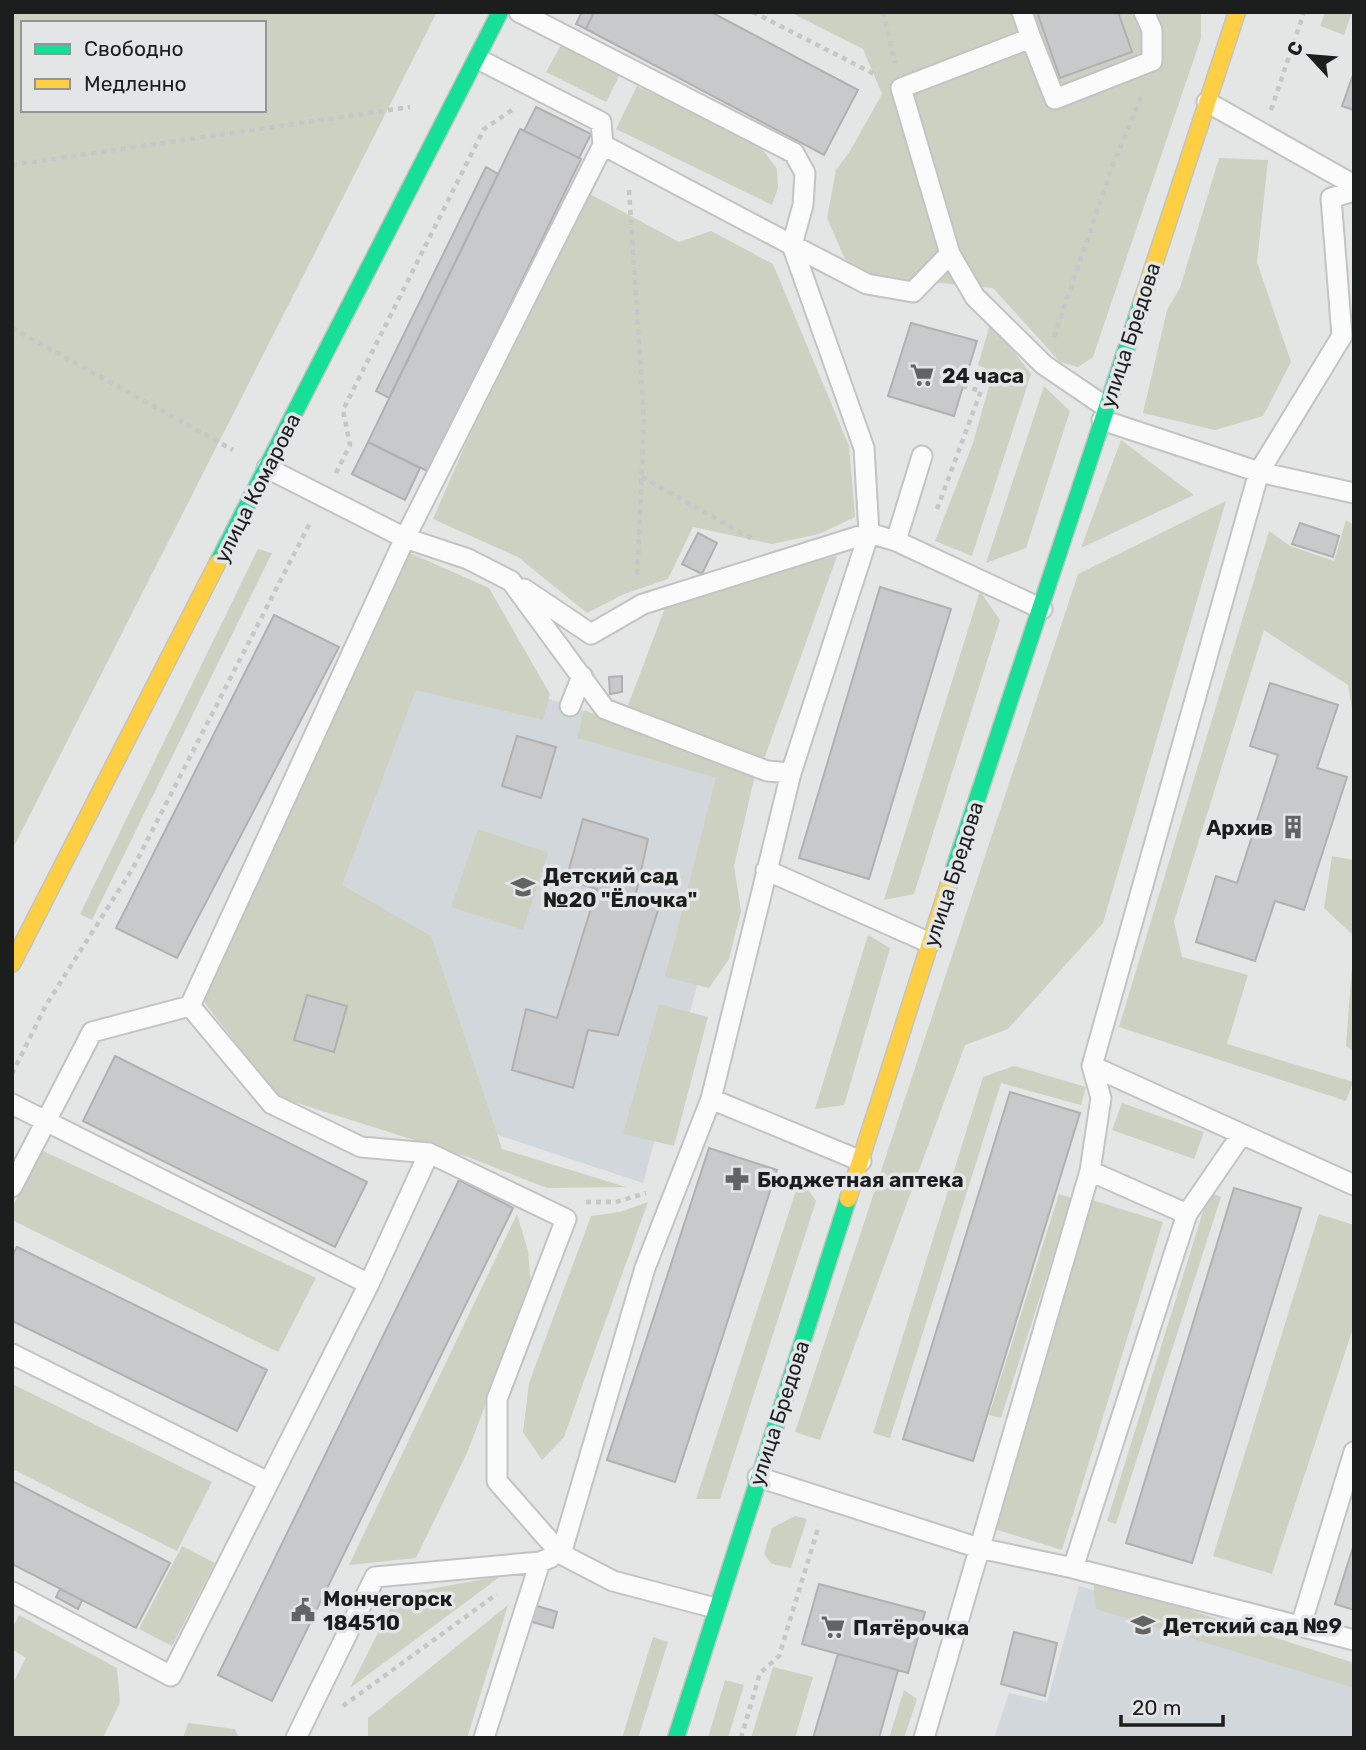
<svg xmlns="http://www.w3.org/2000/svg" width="1366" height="1750" font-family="Rubik,sans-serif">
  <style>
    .built { fill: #d2d7db }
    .green { fill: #cdd1c2; fill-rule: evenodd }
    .building { fill: #c8c9ca; stroke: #b0b0b1; stroke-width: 2 }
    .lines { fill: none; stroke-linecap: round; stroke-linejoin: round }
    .lane-casing { stroke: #c2c3c3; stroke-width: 23 }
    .fast-casing { stroke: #c2c3c3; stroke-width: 19 }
    .slow-casing { stroke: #c2c3c3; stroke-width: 19 }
    .path { stroke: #c5c6c6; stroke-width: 4.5; stroke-dasharray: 5 5; stroke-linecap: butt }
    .lane { stroke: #fbfbfb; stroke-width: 19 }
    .fast { stroke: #16e098; stroke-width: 16 }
    .slow { stroke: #ffcf43; stroke-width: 16 }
    .labels { text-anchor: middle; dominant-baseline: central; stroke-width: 7; stroke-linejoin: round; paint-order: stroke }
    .street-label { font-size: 21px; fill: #1c1d1d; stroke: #e3e5e6 }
    .poi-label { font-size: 21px; font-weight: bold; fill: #1c1d1d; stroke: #e3e5e6; text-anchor: start }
  </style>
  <rect width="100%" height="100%" fill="#e4e5e5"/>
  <path class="built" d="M400,650L570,706L755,775L643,1183L266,1058Z
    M1079,1586L1354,1664V1738H994L1009,1693L1047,1702Z"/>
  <path class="green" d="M12,12H437L12,850ZM23,23H264V110H23Z
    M790,12H1201V38L1093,357L1078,367L1060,362L993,288L877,277L845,259L827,218L836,170L850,151L882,94L863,49Z
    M1325,12H1352L1344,35L1320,26Z
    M561,45L619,76L606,102L546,72Z
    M637,86L760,146L777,169L778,188L772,205L616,129Z
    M1219,158L1268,160L1257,262L1291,362L1263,416L1215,430L1143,413L1167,310L1180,288Z
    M590,194L679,242L711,231L773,264L849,446L855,517L819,534L772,544L693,527L668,579L624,594L587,613L518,557L433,519L467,441Z
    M991,321L1031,374L972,556L935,541L973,443L993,372L978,365Z
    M1044,386L1070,411L1026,548L986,563Z
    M1121,440L1194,495L1081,548Z
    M1226,501L1103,923L1008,1029L965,1045L820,1440L795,1432L1078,574Z
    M1346,520L1354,525V721L1348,685L1264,630L1174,921L1182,957L1248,975L1227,1044L1353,1082L1346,1101L1119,1027L1269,531L1290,546L1334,561Z
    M258,549L272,553L92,920L80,914Z
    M410,553L489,588L550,694L543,720L416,690L342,885L431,936L502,1149L626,1187L547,1188L468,1157L278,1097L204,1002Z
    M837,556L764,759L627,708L668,600Z
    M980,591L1000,620L914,894L884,900Z
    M584,710L755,775L734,866L741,911L729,959L709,988L665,977L716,778L577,738Z
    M478,829L548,853L523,930L451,907Z
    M1332,856L1354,860V936L1324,908Z
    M868,935L890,948L844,1105L815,1109Z
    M1354,939V1052L1346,1046Z
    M659,1004L708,1017L674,1146L623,1134Z
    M1014,1066L1086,1087L1081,1105L1001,1083L890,1438L873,1433L983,1077Z
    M1122,1103L1204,1132L1194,1159L1112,1130Z
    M41,1150L316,1278L278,1352L12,1220V1208Z
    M800,1178L816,1201L720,1499H696Z
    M1209,1192L1221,1197L1116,1524L1107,1521Z
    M1059,1194L1072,1198L1001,1418L989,1415Z
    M1089,1199L1163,1222L1062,1550L988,1527Z
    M648,1202L564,1437L542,1460L523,1432L529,1383L591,1216L620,1212Z
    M517,1214L528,1251L531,1286L467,1453L416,1558L349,1565Z
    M1319,1214L1354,1225V1325L1272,1574L1213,1556Z
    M12,1384L212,1482L177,1551L12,1469Z
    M795,1516L807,1519L791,1568L772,1564L764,1554L772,1528Z
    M182,1546L215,1563L172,1646L139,1629Z
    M501,1576L350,1688L397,1595Z
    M1093,1579L1354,1663V1688L1096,1609Z
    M508,1605L467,1738H368V1718Z
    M19,1615L117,1668L120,1702L103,1738H12V1685L26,1658L12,1649V1629Z
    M653,1637L668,1642L638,1738H622Z
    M773,1667L813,1677L795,1738H751Z
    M725,1680L744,1685L728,1738H708Z
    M904,1690L917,1699L904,1738H889Z
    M188,1723L235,1729L239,1738H183Z"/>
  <path class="building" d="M582,12H594L586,29L576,24Z
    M594,12H711L858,90L824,155L586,29Z
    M1037,12H1118L1132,52L1060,78Z
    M1354,72V110L1342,106Z
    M536,107L591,134L579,158L524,131Z
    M520,129L581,159L429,472L368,442Z
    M486,167L498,174L389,398L376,391Z
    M911,323L977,341L954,416L888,396Z
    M368,442L420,468L405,500L352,474Z
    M1300,523L1339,536L1333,557L1292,544Z
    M698,533L717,543L702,574L682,564Z
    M880,587L951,609L869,879L799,858Z
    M274,615L339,647L177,958L116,928Z
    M622,676V692L610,694L609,677Z
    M1270,683L1338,705L1317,768L1347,777L1304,910L1275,901L1255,961L1196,942L1216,876L1237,883L1278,755L1250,746Z
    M517,736L556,747L541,798L502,786Z
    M583,819L648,839L635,898L659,907L618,1035L588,1030L573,1088L512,1070L526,1009L557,1018L597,889L566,880Z
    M307,995L347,1006L334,1052L294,1040Z
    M115,1056L367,1182L335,1247L83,1121Z
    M1010,1092L1080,1113L973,1461L903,1439Z
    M709,1148L777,1170L675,1482L607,1460Z
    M459,1180L513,1208L272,1701L218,1675Z
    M1234,1188L1301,1208L1192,1563L1126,1543Z
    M17,1247L267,1370L237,1431L12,1321V1256Z
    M12,1481L170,1563L136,1628L12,1564Z
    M1354,1544V1610L1335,1604Z
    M819,1584L925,1612L908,1673L802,1644Z
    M60,1589L82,1600L78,1609L56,1597Z
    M534,1605L557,1612L553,1628L529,1621Z
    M1014,1632L1057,1643L1045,1696L1001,1684Z
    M838,1654L898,1670L879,1738H813Z"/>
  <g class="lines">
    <g class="lane-casing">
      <path id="lane" d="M519,12L794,153L805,173L803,205L792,245L867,284L913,292L950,254
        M1022,12L1031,38L901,88L950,254L975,297L1044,365L1106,407
        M1031,38L1055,99L1152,61V30L1144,12
        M478,59L601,122L603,145L405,538L190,1006L272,1104L361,1147L429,1153L566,1219L497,1399V1481L561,1554L613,1581L715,1608
        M1207,102L1354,185
        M1102,420L1259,472L1354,493
        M267,468L405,538L468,559L511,581L605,709L767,771L791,773
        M896,541L922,456
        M524,589L591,634L643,604L869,533L896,541L1042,609
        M570,706L582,676
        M766,870L930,943
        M1092,1066L1354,1185
        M711,1099L861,1161
        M12,1104L369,1284
        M1090,1171L1187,1214
        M12,1187L92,1032L190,1006
        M12,1354L268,1482
        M758,1477L979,1548L1073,1568L1354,1640
        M561,1554L645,1268L711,1099L791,773L869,533L864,448L792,245L603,145
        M1073,1568L1187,1214L1242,1134
        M12,1592L171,1676L369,1284L429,1153
        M1301,1625L1354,1452
        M296,1738L375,1577L540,1562
        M484,1738L540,1562L550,1558
        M924,1738L1090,1171L1101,1098L1092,1066L1259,472L1342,336L1331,198L1354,191"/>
    </g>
    <g class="fast-casing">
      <path id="fast" d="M218,562L500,12
        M949,884L1141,304
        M676,1738L848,1199"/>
    </g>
    <g class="slow-casing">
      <path id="slow" d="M1141,304L1237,12
        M12,964L218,562
        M848,1199L949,884"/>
    </g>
    <path class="path" d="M753,12L878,76
      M883,12L895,63
      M1271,110L1304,12
      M12,165L410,107
      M629,190L644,421L637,579
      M12,328L233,450
      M1054,337L1111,170L1143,92
      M336,473L350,445L343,410L484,129L515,108
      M642,477L754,540
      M937,509L981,391L963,386
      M12,1074L46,1005L133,868L311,521
      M586,1202H616L646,1193
      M343,1706L497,1594
      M741,1738L760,1673L779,1656L819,1525"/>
    <use href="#lane" class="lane"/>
    <use href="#fast" class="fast"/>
    <use href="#slow" class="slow"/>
  </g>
  <defs>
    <g id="supermarket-bare" transform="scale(1.89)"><path d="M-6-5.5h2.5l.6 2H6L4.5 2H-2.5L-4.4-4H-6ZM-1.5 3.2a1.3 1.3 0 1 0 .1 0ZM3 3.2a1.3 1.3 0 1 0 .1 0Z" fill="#626363" stroke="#e3e5e6" stroke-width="2.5" paint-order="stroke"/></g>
    <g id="building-bare" transform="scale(1.89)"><path d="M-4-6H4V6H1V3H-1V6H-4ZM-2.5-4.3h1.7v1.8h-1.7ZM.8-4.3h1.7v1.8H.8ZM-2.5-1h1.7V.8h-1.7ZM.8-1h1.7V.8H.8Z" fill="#626363" stroke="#e3e5e6" stroke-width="2.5" paint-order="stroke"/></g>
    <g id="school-bare" transform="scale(1.89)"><path d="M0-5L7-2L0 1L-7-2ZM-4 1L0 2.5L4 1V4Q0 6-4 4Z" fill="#626363" stroke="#e3e5e6" stroke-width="2.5" paint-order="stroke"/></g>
    <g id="pharmacy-bare" transform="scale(1.89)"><path d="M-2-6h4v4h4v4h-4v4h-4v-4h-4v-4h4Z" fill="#626363" stroke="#e3e5e6" stroke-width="2.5" paint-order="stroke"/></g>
    <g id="civic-bare" transform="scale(1.89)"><path d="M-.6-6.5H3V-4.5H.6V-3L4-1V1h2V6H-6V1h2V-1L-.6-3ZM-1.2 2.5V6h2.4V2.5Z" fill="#626363" stroke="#e3e5e6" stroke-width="2.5" paint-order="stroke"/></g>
  </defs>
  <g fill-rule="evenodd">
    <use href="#supermarket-bare" x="922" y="375"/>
    <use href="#building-bare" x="1293" y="827"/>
    <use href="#school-bare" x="523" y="887"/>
    <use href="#pharmacy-bare" x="737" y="1179"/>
    <use href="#civic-bare" x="303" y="1610"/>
    <use href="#school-bare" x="1143" y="1625"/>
    <use href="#supermarket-bare" x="833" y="1627"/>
  </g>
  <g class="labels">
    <g class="street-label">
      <text transform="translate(1130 335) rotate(-72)">улица Бредова</text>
      <text transform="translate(257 488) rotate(-63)">улица Комарова</text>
      <text transform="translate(953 874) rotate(-72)">улица Бредова</text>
      <text transform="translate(779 1413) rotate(-72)">улица Бредова</text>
    </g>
    <g class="poi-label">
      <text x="942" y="375">24 часа</text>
      <text x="1273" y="827" text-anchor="end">Архив</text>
      <text x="543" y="875">Детский сад<tspan x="543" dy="24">№20 "Ёлочка"</tspan></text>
      <text x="757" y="1179">Бюджетная аптека</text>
      <text x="323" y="1598">Мончегорск<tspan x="323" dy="24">184510</tspan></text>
      <text x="1163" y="1625">Детский сад №9</text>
      <text x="853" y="1627">Пятёрочка</text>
    </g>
  </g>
  <rect width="1366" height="1750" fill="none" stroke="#1c1d1d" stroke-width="28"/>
  <rect x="21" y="21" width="245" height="91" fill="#e3e5e6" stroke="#939596" stroke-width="2"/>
  <rect x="35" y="44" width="35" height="10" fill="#16e098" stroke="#939596" stroke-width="2"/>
  <text x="84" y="56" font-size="21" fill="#1c1d1d">Свободно</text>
  <rect x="35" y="79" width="35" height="10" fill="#ffcf43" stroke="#939596" stroke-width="2"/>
  <text x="84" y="91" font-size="21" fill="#1c1d1d">Медленно</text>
  <g transform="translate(1310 56) rotate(296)" stroke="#e3e5e6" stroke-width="5" paint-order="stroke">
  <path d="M0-5L12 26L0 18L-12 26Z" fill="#1c1d1d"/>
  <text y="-10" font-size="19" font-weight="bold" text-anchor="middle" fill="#1c1d1d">С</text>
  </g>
  <path d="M1121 1715v10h102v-10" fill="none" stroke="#1c1d1d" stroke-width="3.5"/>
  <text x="1132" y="1715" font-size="21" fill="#1c1d1d" stroke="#e3e5e6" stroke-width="5" paint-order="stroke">20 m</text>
</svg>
